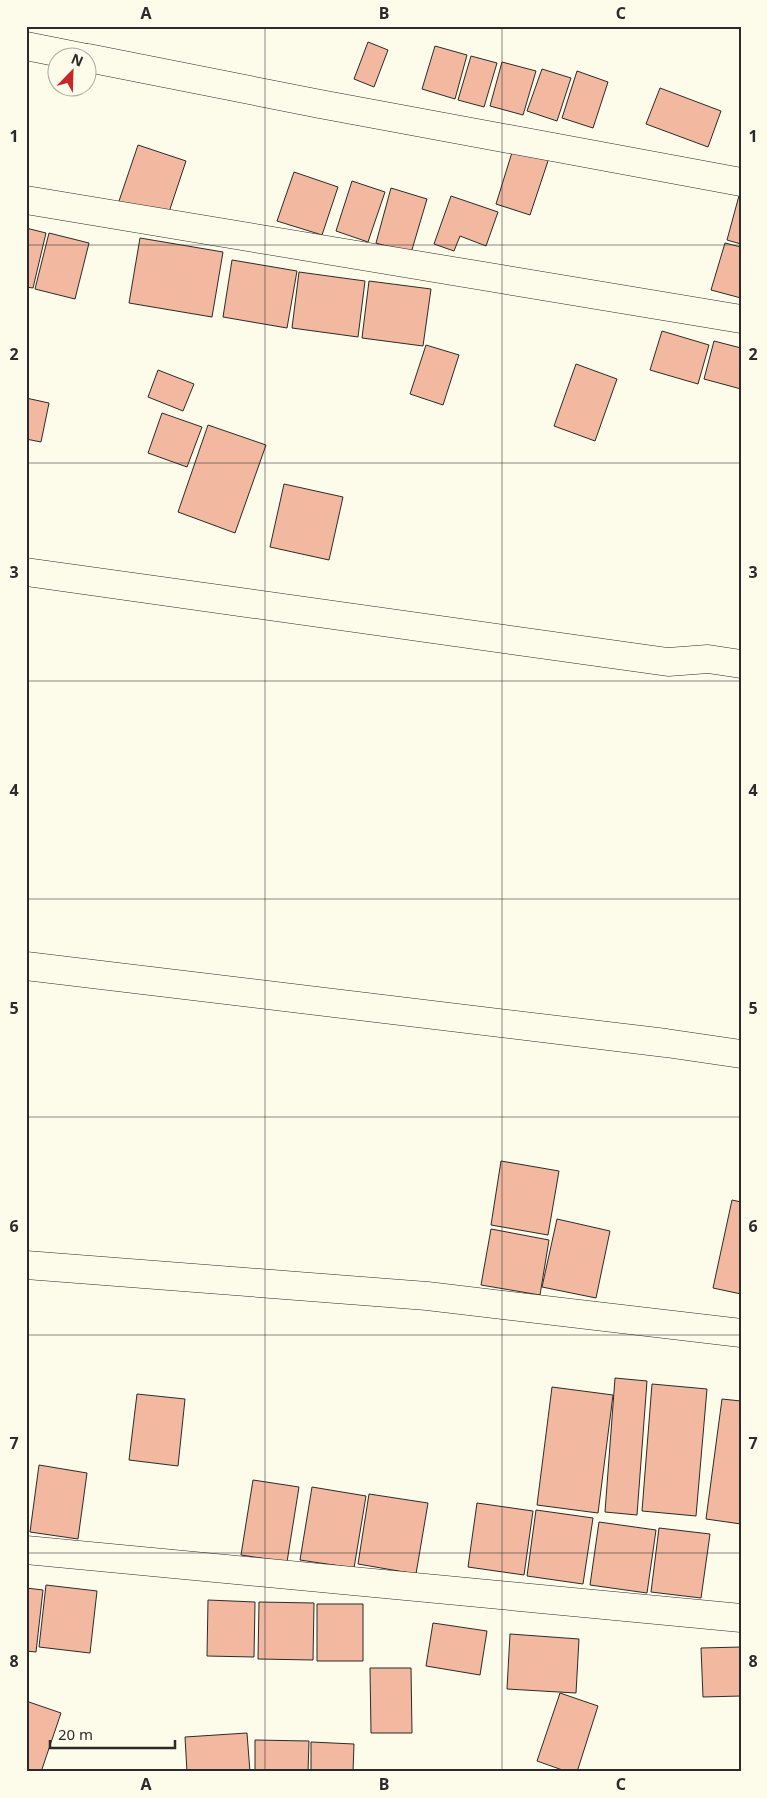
<svg xmlns="http://www.w3.org/2000/svg" width="767" height="1798" font-family="'Noto Sans',sans-serif">
  <style>
    .building { fill: #f2b8a0; stroke: #2b2b2b }
    .lines { fill: none; stroke-linecap: round; stroke-linejoin: round }
    .street-casing { stroke: #2b2b2b; stroke-width: 29 }
    .street { stroke: #fdfbea; stroke-width: 28 }
    .grid { fill: none; stroke: #2b2b2b; stroke-width: 1; stroke-opacity: 0.55 }
    .neatline { fill: none; stroke: #2b2b2b; stroke-width: 2 }
    .grid-label { font-size: 16px; text-anchor: middle; font-weight: bold; fill: #2b2b2b }
  </style>
  <rect width="100%" height="100%" fill="#fdfbea"/>
  <path class="building" d="M368,42L388,50L374,87L354,79Z
    M435,46L467,55L455,99L422,89Z
    M471,56L497,63L484,107L458,100Z
    M502,62L536,71L523,115L490,106Z
    M542,69L571,78L557,121L527,111Z
    M577,71L608,82L593,128L562,118Z
    M660,88L721,111L708,147L646,124Z
    M138,145L186,161L166,221L118,204Z
    M514,146L549,158L530,215L496,204Z
    M294,172L338,187L322,235L277,221Z
    M352,181L385,192L368,242L336,231Z
    M391,188L427,199L411,253L376,243Z
    M740,192H741V244L727,240Z
    M451,196L498,212L486,246L460,236L454,251L434,244Z
    M26,228L46,233L33,288L26,287Z
    M49,233L89,243L75,299L35,289Z
    M140,238L223,252L212,317L129,303Z
    M725,243L741,247V298L711,290Z
    M232,260L297,271L287,328L223,317Z
    M299,272L365,281L358,337L292,328Z
    M369,281L431,289L423,346L362,338Z
    M662,331L709,345L698,384L650,370Z
    M714,341L741,348V389L704,379Z
    M426,345L459,355L443,405L410,394Z
    M576,364L617,379L595,441L554,426Z
    M158,370L194,384L183,411L148,397Z
    M26,398L49,403L41,442L26,439Z
    M162,413L202,427L187,467L148,453Z
    M208,425L266,445L235,533L178,512Z
    M284,484L343,497L329,560L270,547Z
    M501,1161L559,1171L548,1235L491,1225Z
    M732,1200L741,1202V1294L713,1288Z
    M557,1219L610,1231L596,1298L542,1287Z
    M491,1229L549,1240L540,1295L481,1285Z
    M615,1378L647,1381L637,1515L605,1512Z
    M652,1384L707,1389L696,1516L642,1511Z
    M552,1387L613,1395L598,1513L537,1505Z
    M137,1394L185,1399L178,1466L129,1460Z
    M722,1399L741,1401V1524L706,1519Z
    M39,1465L87,1473L78,1539L30,1532Z
    M253,1480L299,1487L287,1562L241,1555Z
    M312,1487L366,1496L354,1568L300,1560Z
    M369,1494L428,1503L416,1574L358,1564Z
    M477,1503L533,1511L524,1575L468,1567Z
    M536,1510L593,1518L583,1584L527,1576Z
    M599,1522L656,1530L647,1593L590,1585Z
    M659,1528L710,1534L701,1598L651,1592Z
    M46,1585L97,1591L90,1653L39,1647Z
    M26,1588L43,1590L36,1652L26,1651Z
    M208,1600L255,1602L254,1657L207,1656Z
    M259,1602L314,1603L313,1660L258,1659Z
    M317,1604H363V1661H317Z
    M433,1623L487,1631L480,1675L426,1666Z
    M510,1634L579,1639L576,1693L507,1689Z
    M741,1647V1696L703,1697L701,1648Z
    M370,1668H411L412,1733H371Z
    M560,1693L598,1706L577,1772H568L537,1761Z
    M26,1701L61,1713L41,1772H26Z
    M247,1733L250,1772H187L185,1737Z
    M255,1740L309,1741L308,1772H255Z
    M311,1742L354,1744L353,1772H311Z"/>
  <g class="lines">
    <g class="street-casing">
      <path id="street" d="M26,46L86,58
        M88,58L320,104L741,182
        M26,200L741,319
        M26,572L668,662L708,659L741,664
        M26,966L666,1043L741,1054
        M26,1265L427,1296L741,1333
        M26,1550L741,1618"/>
    </g>
    <use href="#street" class="street"/>
  </g>
  <path class="grid" d="M265,26V1772M502,26V1772M26,245H741M26,463H741M26,681H741M26,899H741M26,1117H741M26,1335H741M26,1553H741"/>
  <rect width="767" height="1798" fill="none" stroke="#fdfbea" stroke-width="55"/>
  <g transform="translate(72 72) rotate(23)"><circle r="24" fill="#fdfbea" stroke="#a9a89e"/>
  <path d="M0-4L9 19L0 12L-9 19Z" fill="#c62828"/>
  <text y="-8" font-size="14" font-weight="bold" text-anchor="middle" fill="#2b2b2b">N</text>
  </g>
  <path d="M50 1740v8h125v-8" fill="none" stroke="#2b2b2b" stroke-width="2.5"/>
  <text x="58" y="1740" font-size="15" fill="#2b2b2b" stroke="#fdfbea" stroke-width="4" paint-order="stroke">20 m</text>
  <rect x="28" y="28" width="712" height="1742" class="neatline"/>
  <g class="grid-label">
    <text x="146" y="19">A</text>
    <text x="384" y="19">B</text>
    <text x="621" y="19">C</text>
    <text x="14" y="142">1</text>
    <text x="753" y="142">1</text>
    <text x="14" y="360">2</text>
    <text x="753" y="360">2</text>
    <text x="14" y="578">3</text>
    <text x="753" y="578">3</text>
    <text x="14" y="796">4</text>
    <text x="753" y="796">4</text>
    <text x="14" y="1014">5</text>
    <text x="753" y="1014">5</text>
    <text x="14" y="1232">6</text>
    <text x="753" y="1232">6</text>
    <text x="14" y="1449">7</text>
    <text x="753" y="1449">7</text>
    <text x="14" y="1667">8</text>
    <text x="753" y="1667">8</text>
    <text x="146" y="1790">A</text>
    <text x="384" y="1790">B</text>
    <text x="621" y="1790">C</text>
  </g>
</svg>
